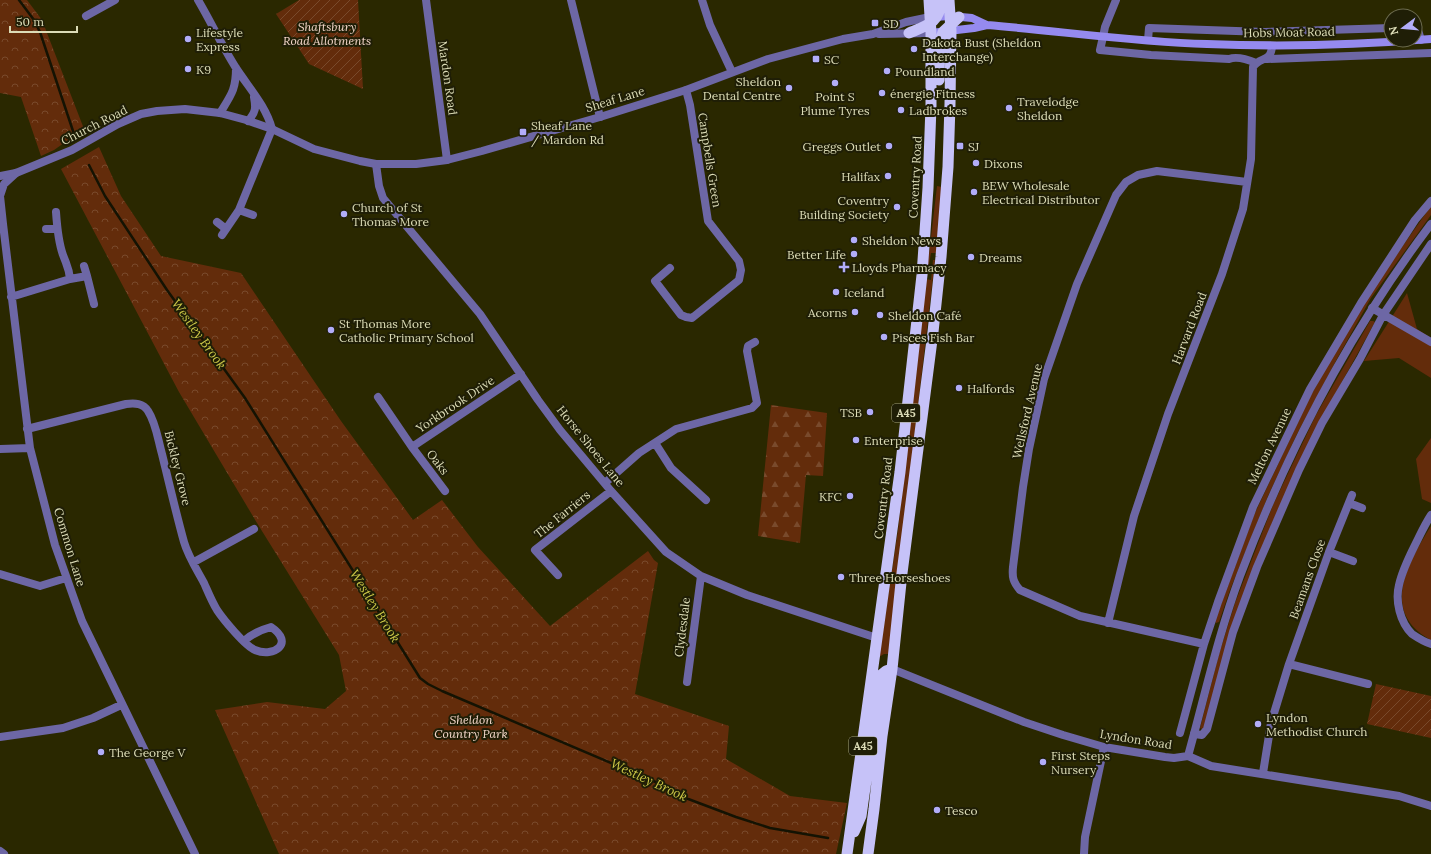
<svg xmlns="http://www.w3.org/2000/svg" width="1431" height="854" font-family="Lora,serif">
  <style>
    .grass { fill: #632c0b }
    .forest { fill: url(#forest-firs) }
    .park { fill: url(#park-crowns) }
    .garden { fill: url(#garden-furrows) }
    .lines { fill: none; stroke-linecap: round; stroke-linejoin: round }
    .stream { stroke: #141303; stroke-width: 2.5 }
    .minor { stroke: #6d67a5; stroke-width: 8 }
    .tertiary { stroke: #6d67a5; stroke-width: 8 }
    .secondary { stroke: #958aef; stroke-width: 8 }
    .trunk { stroke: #c6c2f8; stroke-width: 11 }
    .poi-dot { fill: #b2adf9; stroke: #1f1e06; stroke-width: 1.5 }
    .labels { text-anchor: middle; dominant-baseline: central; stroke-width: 4; stroke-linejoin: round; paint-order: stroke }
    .shield { fill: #1f1e06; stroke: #a3a382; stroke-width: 1 }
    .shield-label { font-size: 11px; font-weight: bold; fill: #dcdcb7 }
    .poi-label { font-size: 12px; fill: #dcdcb7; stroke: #1f1e06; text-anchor: start }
    .park-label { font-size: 12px; font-style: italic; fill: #f3d6c9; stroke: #1f1e06 }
    .street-label { font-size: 12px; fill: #dcdcb7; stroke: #1f1e06 }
    .water-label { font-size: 13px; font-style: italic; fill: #cdc847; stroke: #1f1e06 }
  </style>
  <defs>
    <pattern id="forest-firs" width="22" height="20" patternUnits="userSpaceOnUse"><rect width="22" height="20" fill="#632c0b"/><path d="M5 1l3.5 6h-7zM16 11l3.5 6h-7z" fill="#794a2c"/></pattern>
    <pattern id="park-crowns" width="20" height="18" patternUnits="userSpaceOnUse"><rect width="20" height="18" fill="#632c0b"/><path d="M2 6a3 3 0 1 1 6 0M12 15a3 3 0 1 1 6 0" fill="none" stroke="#794a2c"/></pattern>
    <pattern id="garden-furrows" width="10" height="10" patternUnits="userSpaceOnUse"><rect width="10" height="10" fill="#632c0b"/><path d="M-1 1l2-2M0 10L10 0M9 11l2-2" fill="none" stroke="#794a2c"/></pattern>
  </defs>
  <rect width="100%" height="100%" fill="#2a2800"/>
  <path class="grass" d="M937,186L942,187L936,253H931L928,271H927Z
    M1431,206V215L1371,298L1338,357L1297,434L1268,496L1230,590L1219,622L1216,623L1215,621L1254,515L1310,397L1334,354L1378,281Z
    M933,260H935L889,654H884L879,657L898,530L926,279L931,280Z
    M1407,293L1417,329L1431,338V378L1399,358L1364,361Z
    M1370,321H1373L1375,322L1323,416L1273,521L1206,726L1202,729L1200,728L1219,654L1235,603L1273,505L1316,415Z
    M1431,438V503L1422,499L1416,459Z
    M1431,526V640C1379,612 1408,563 1431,526Z"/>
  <path class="forest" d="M771,405L827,413L823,476L806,475L800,543L758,536Z"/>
  <path class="park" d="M0,0H27L42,20L84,129L54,150L41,156L21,97L0,93Z
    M99,147L121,196L161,256L241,273L341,421L413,520L442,500L478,547L550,626L648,551L654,560L658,563L635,694L729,726L726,759L790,796L847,803L836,854H279L215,710L267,702L325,709L346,691L339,655L257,523L179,392L61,169Z"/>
  <path class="garden" d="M299,0H358L363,89L309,64L276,14Z
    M1376,684L1431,696V738L1367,724Z"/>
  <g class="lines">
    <path class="stream" d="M19,0L34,20L40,32L74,134
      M89,165L105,196L167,290L245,398L420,678L428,684L442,691L658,783L683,797L736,817L770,828L828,838"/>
    <path class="minor" d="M198,0C211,22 222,46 236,68C249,88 266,106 272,129L239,210L222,235
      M426,0L447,160
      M571,0L600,117
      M702,0L710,25L732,72
      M86,16L115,0
      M1415,27H1417L1421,40
      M1103,37L1100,50L1151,55L1229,59C1237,56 1249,60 1256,63
      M1148,40L1149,28L1265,32L1391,28
      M1267,59L1431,53
      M220,113C231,95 236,90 236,68
      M248,121C256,112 256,108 254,97
      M376,164L379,186L383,198L480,314L538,400L560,430L611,491L666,552L701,576L747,595L877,638
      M16,173L4,184L0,196L3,224L30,448L55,545L82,621L195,854
      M239,210L253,215
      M56,212C57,227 58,241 63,255C67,266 69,268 70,279
      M217,222L226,229
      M46,229H57
      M84,266L87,276
      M670,268L655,281L681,315L686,317L692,318L739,280L741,270L739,261L708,221L690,105L686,90
      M11,297L70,279L87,276L94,304
      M1372,308L1431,342
      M378,397L412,447L521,374
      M27,429L126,404C135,403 143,403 148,411C156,423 158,440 162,454C169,483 176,513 184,542C188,556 197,570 204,583C208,592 212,602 217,610C223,619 245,646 255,650C274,658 295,643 271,627C260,630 252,634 244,641
      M655,443L671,468L706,500
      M412,447L445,491
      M0,449L30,448
      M605,483L639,453L676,429L752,408L757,403L747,351L748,346L755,342
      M1349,503L1362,508
      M1431,515C1425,524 1420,535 1415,545C1409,557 1402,571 1399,585C1395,601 1400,622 1412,634C1418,638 1424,642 1431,644
      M1329,552L1353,561
      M194,562L254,529
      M0,574L40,586L66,578
      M558,575L535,550L611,491
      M1108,623L1134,516L1168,414L1222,274L1243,209L1251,159L1253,67C1260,56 1271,63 1272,46
      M1204,644L1080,616L1020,590C1013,582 1012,577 1013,567L1023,487L1029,449L1044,379L1077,284L1116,195L1126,182L1138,175L1157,171L1247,182
      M1289,664L1368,684
      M687,682L701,576
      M1180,733L1204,644L1218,602L1253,507L1310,389L1361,303L1415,220L1431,201
      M1194,734L1202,735L1207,729L1233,632L1257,567L1299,470L1322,423L1360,359L1383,315L1431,244
      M0,737L63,728L93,718L121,705
      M1263,773L1271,723L1289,664L1329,552L1352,495
      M0,851L4,854
      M1084,854L1085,837L1104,747"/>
    <path class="tertiary" d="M879,34L931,33
      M1103,37L1105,27L1116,0
      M0,176L16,173L72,150L118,124L141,114L157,111L185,109L220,113L246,120L272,129L314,149L360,161L376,164H416L447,160L482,151L600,117L686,90L768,59L843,39L873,34L906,22L930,17
      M892,669L1024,722L1063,735L1104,747L1165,757L1174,758L1188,756L1211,766L1399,796L1431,806
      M1188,756C1205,695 1218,635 1240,576C1287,451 1351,330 1431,224"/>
    <path class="secondary" d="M933,17L950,16L972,18L987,25
      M931,33L974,28L987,25C1060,31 1133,42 1207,44C1282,47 1357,45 1431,39"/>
    <path class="trunk" d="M909,33C926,26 942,22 940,0
      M939,80L940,43L943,32L959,17
      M854,832L861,816L881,675L886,671L892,669
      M847,854L900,472L922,275L928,188L931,106V33L929,0
      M868,854L874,809L882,736L892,669L902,573L933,332L941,257L948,167L950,104L951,31L949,0"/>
  </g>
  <g class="poi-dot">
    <rect x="871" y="19" width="8" height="8" rx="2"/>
    <circle cx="188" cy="39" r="4"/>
    <circle cx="914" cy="49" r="4"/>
    <rect x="812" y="55" width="8" height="8" rx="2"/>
    <circle cx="188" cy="69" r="4"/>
    <circle cx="887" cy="71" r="4"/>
    <circle cx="835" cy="83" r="4"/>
    <circle cx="789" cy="88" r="4"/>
    <circle cx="882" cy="93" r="4"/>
    <circle cx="1009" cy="108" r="4"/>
    <circle cx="901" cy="110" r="4"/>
    <rect x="519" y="128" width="8" height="8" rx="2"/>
    <circle cx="889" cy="146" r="4"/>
    <rect x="956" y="142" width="8" height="8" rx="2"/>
    <circle cx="976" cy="163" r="4"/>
    <circle cx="888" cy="176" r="4"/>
    <circle cx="974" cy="192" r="4"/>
    <circle cx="897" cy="207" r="4"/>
    <circle cx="344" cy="214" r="4"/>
    <circle cx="854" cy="240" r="4"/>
    <circle cx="854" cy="254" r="4"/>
    <circle cx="971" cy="257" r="4"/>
    <path d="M842 261h4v4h4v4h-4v4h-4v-4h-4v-4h4z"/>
    <circle cx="836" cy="292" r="4"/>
    <circle cx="855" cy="312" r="4"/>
    <circle cx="880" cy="315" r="4"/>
    <circle cx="331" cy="330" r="4"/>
    <circle cx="884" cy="337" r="4"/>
    <circle cx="959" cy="388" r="4"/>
    <circle cx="870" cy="412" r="4"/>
    <circle cx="856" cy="440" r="4"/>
    <circle cx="850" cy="496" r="4"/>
    <circle cx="841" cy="577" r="4"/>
    <circle cx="1258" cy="724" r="4"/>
    <circle cx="101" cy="752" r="4"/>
    <circle cx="1043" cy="762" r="4"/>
    <circle cx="937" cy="810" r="4"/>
  </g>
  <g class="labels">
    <g class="shield">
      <rect x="892" y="404" width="28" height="18" rx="3"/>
      <rect x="849" y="737" width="28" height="18" rx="3"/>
    </g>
    <g class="shield-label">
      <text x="906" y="413">A45</text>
      <text x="863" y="746">A45</text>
    </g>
    <g class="poi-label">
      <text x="883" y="23">SD</text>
      <text x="196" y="32">Lifestyle<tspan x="196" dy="14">Express</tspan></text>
      <text x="922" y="42">Dakota Bust (Sheldon<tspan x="922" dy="14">Interchange)</tspan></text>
      <text x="824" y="59">SC</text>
      <text x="196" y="69">K9</text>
      <text x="895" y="71">Poundland</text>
      <text x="781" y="81" text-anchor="end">Sheldon<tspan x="781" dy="14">Dental Centre</tspan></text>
      <text x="890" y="93">énergie Fitness</text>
      <text x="835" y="96" text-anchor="middle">Point S<tspan x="835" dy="14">Plume Tyres</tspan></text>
      <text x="1017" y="101">Travelodge<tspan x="1017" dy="14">Sheldon</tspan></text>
      <text x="909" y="110">Ladbrokes</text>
      <text x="531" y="125">Sheaf Lane<tspan x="531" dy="14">/ Mardon Rd</tspan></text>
      <text x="881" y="146" text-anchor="end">Greggs Outlet</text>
      <text x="968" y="146">SJ</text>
      <text x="984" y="163">Dixons</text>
      <text x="880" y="176" text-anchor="end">Halifax</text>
      <text x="982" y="185">BEW Wholesale<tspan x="982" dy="14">Electrical Distributor</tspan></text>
      <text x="889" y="200" text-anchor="end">Coventry<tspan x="889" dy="14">Building Society</tspan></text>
      <text x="352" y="207">Church of St<tspan x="352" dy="14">Thomas More</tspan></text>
      <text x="862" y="240">Sheldon News</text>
      <text x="846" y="254" text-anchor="end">Better Life</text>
      <text x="979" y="257">Dreams</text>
      <text x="852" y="267">Lloyds Pharmacy</text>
      <text x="844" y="292">Iceland</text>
      <text x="847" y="312" text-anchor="end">Acorns</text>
      <text x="888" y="315">Sheldon Café</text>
      <text x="339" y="323">St Thomas More<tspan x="339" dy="14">Catholic Primary School</tspan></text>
      <text x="892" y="337">Pisces Fish Bar</text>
      <text x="967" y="388">Halfords</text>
      <text x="862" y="412" text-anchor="end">TSB</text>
      <text x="864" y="440">Enterprise</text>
      <text x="842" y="496" text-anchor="end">KFC</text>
      <text x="849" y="577">Three Horseshoes</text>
      <text x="1266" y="717">Lyndon<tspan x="1266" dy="14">Methodist Church</tspan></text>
      <text x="109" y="752">The George V</text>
      <text x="1051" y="755">First Steps<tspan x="1051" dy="14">Nursery</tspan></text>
      <text x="945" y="810">Tesco</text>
    </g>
    <g class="park-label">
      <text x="327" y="26">Shaftsbury<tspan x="327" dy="14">Road Allotments</tspan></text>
      <text x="471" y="719">Sheldon<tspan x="471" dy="14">Country Park</tspan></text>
    </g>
    <g class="street-label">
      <text transform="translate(1289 32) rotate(-1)">Hobs Moat Road</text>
      <text transform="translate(448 78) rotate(82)">Mardon Road</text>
      <text transform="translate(615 99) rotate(-17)">Sheaf Lane</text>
      <text transform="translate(94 125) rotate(-27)">Church Road</text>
      <text transform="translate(710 160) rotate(81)">Campbells Green</text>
      <text transform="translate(915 177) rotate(-87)">Coventry Road</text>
      <text transform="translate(1189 328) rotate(-69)">Harvard Road</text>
      <text transform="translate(455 404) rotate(-34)">Yorkbrook Drive</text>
      <text transform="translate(1027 411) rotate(-77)">Wellsford Avenue</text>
      <text transform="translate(591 446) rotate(51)">Horse Shoes Lane</text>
      <text transform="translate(1269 446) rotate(-64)">Melton Avenue</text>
      <text transform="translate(438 462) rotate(53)">Oaks</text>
      <text transform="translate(178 468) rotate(76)">Bickley Grove</text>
      <text transform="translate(883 498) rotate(-83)">Coventry Road</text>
      <text transform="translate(562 514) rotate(-39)">The Farriers</text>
      <text transform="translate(70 547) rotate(73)">Common Lane</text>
      <text transform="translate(1307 579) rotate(-70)">Beamans Close</text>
      <text transform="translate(682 627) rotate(-83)">Clydesdale</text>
      <text transform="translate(1136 739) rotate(9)">Lyndon Road</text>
    </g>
    <g class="water-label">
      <text transform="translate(199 334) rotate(54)">Westley Brook</text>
      <text transform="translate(375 606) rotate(58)">Westley Brook</text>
      <text transform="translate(649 780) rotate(25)">Westley Brook</text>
    </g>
  </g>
  <g transform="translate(1403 28) rotate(254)"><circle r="19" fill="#1f1e06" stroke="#6b6a4d"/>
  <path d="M0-3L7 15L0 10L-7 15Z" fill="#b2adf9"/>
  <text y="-6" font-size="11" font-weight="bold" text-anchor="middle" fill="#dcdcb7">N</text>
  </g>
  <path d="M10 26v6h67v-6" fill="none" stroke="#dcdcb7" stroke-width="2"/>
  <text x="16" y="26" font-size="12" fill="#dcdcb7" stroke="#1f1e06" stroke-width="3" paint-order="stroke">50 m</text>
</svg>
